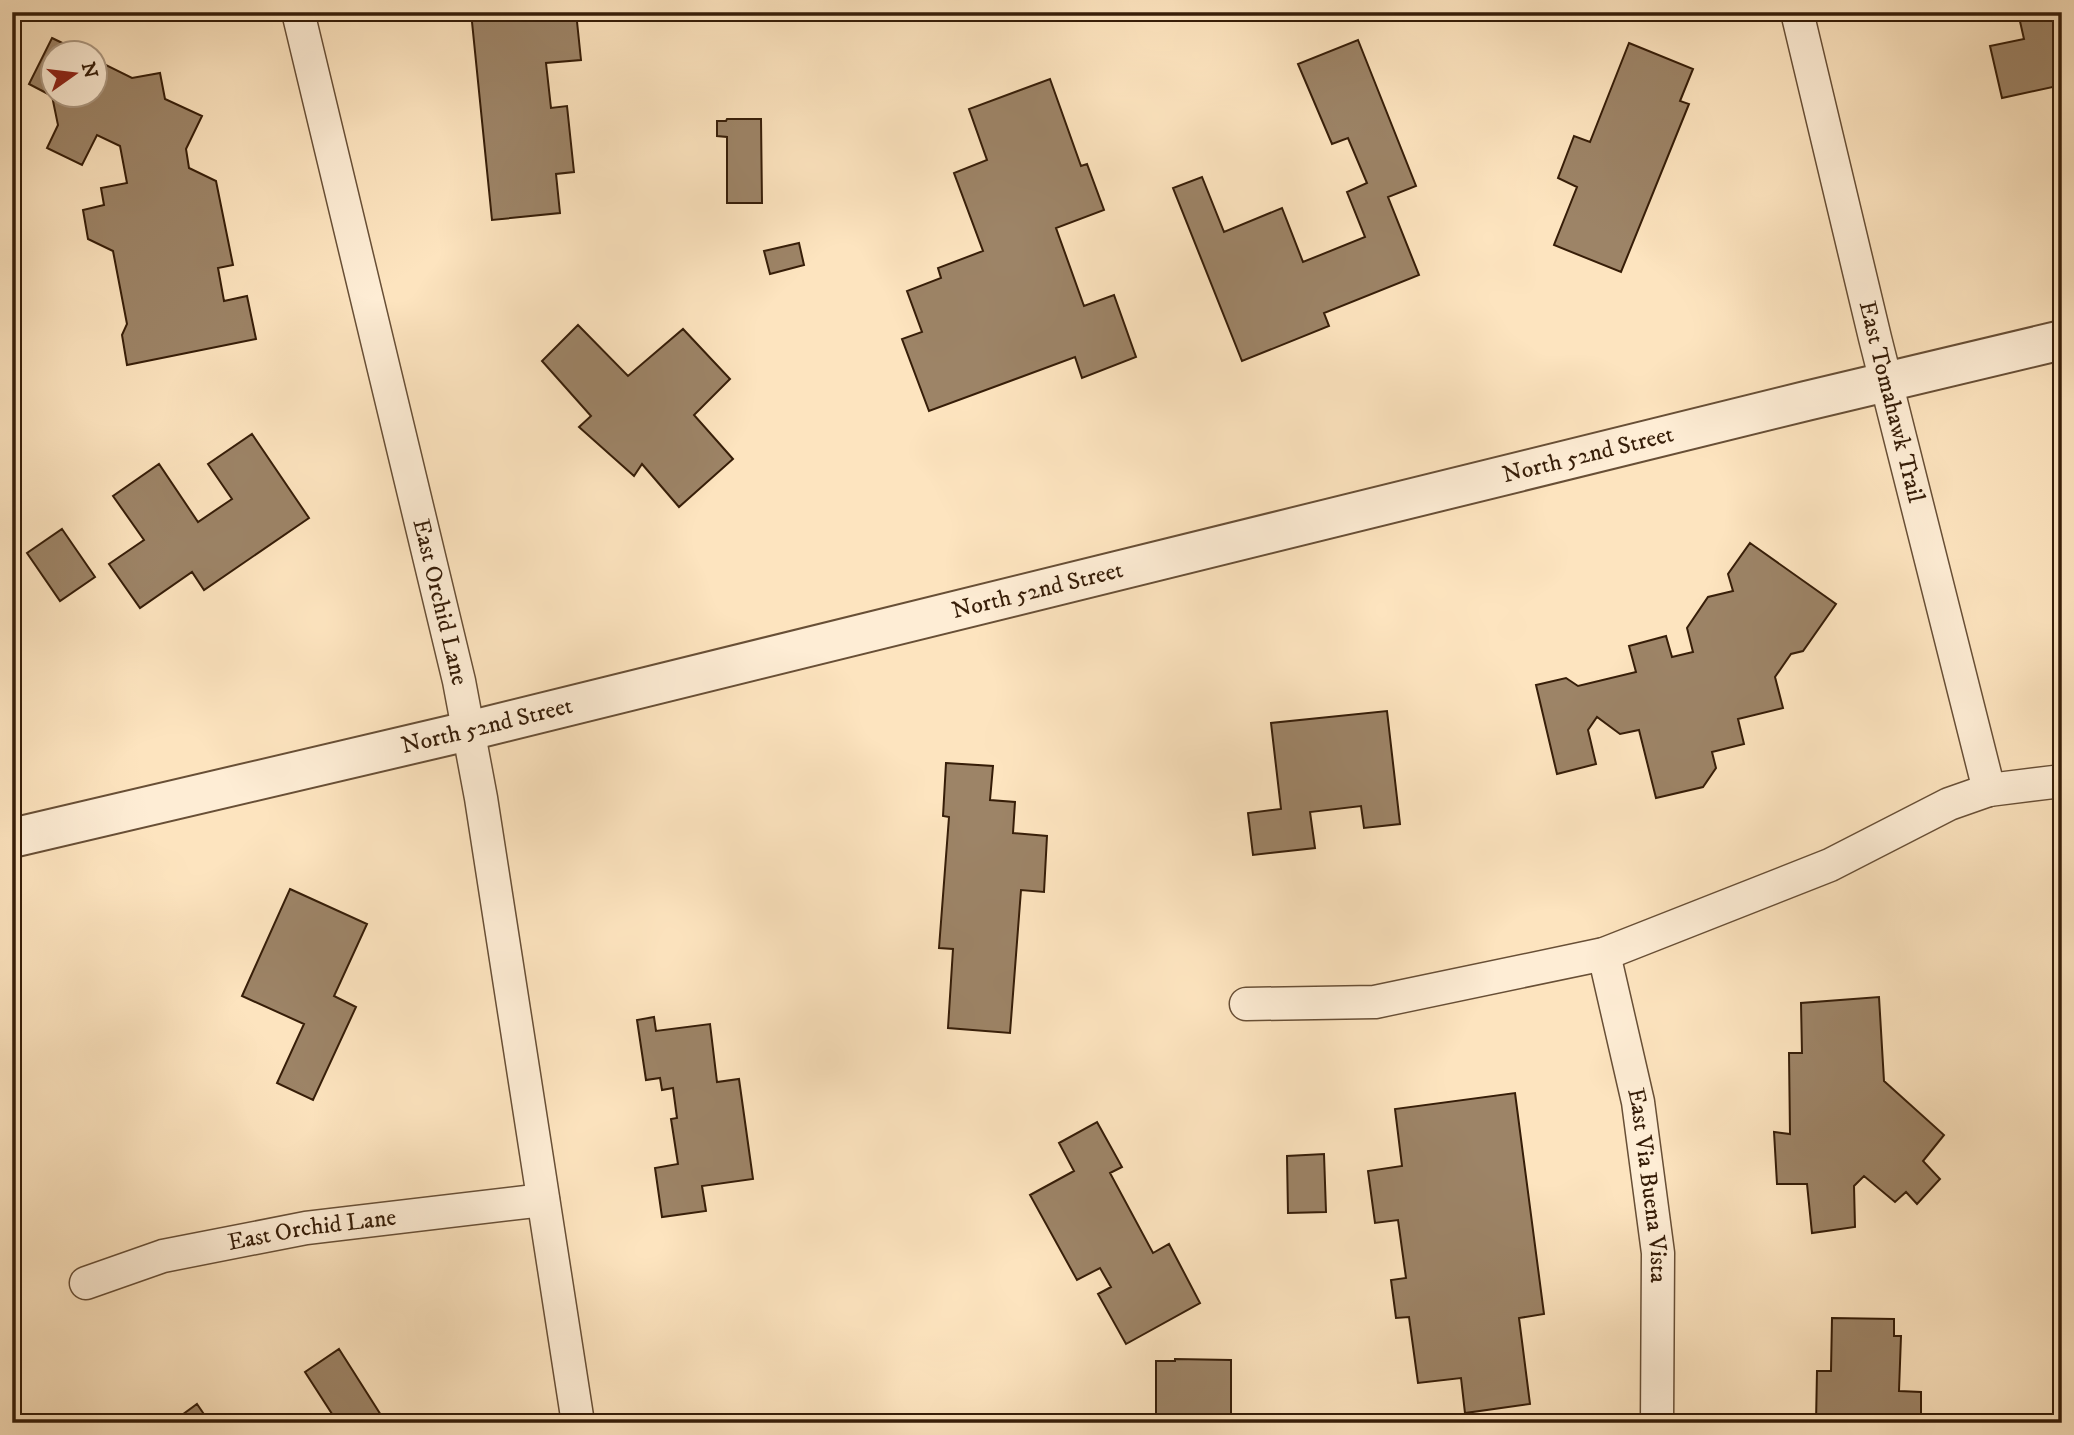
<svg xmlns="http://www.w3.org/2000/svg" width="2074" height="1435" font-family="'IM FELL DW Pica',serif">
  <style>
    .building { fill: #9d8467; stroke: #361d08; stroke-width: 2 }
    .lines { fill: none; stroke-linecap: round; stroke-linejoin: round }
    .minor-casing { stroke: #684f36; stroke-width: 35 }
    .tertiary-casing { stroke: #684f36; stroke-width: 42 }
    .minor { stroke: #feedd5; stroke-width: 32 }
    .tertiary { stroke: #feedd5; stroke-width: 38 }
    .labels { text-anchor: middle; dominant-baseline: central; stroke-width: 5; stroke-linejoin: round; paint-order: stroke }
    .street-label { font-size: 24px; fill: #361d08; stroke: #feedd5 }
  </style>
  <rect width="100%" height="100%" fill="#fde4bf"/>
  <filter id="stains"><feTurbulence type="fractalNoise" baseFrequency=".00286" numOctaves="4"/><feColorMatrix values="0 0 0 0 .2 0 0 0 0 .09 0 0 0 0 .02 0 0 0 .5 -.17"/></filter>
  <radialGradient id="worn" r=".72"><stop offset=".6" stop-color="#630" stop-opacity="0"/><stop offset="1" stop-color="#630" stop-opacity=".3"/></radialGradient>
  <path class="building" d="M471,12H576L581,60L546,63L551,108L567,106L574,172L556,174L560,213L492,220Z
    M2042,12H2062V85L2002,98L1990,46L2024,39L2019,17Z
    M52,38L81,52H52V94H94V59L132,78L160,73L165,99L202,116L186,149L189,168L216,181L233,265L218,268L224,301L247,296L256,339L127,365L122,335L127,324L113,251L88,239L83,210L104,205L101,188L127,183L120,146L97,135L82,165L47,148L58,125L52,96L29,84Z
    M1358,40L1416,186L1388,197L1419,275L1324,313L1329,326L1242,361L1173,188L1202,177L1224,232L1282,208L1303,262L1365,237L1347,192L1367,183L1348,138L1332,144L1298,64Z
    M1629,43L1693,69L1680,101L1689,104L1621,272L1554,245L1577,187L1558,178L1574,136L1590,142Z
    M1050,79L1081,166L1087,164L1104,210L1056,228L1084,306L1114,295L1136,357L1082,378L1075,357L929,411L902,339L922,332L907,291L941,278L938,268L983,251L954,173L987,160L969,109Z
    M727,119H761L762,203H727V137L717,136V121H726Z
    M799,243L804,265L770,274L764,251Z
    M578,325L628,376L683,329L730,379L694,415L733,459L679,507L642,464L634,476L579,427L591,416L542,361Z
    M252,434L309,518L204,590L192,572L140,608L109,564L144,540L113,496L159,464L198,522L232,499L208,464Z
    M62,529L95,577L60,601L27,553Z
    M1750,543L1836,604L1803,651L1791,654L1775,677L1783,708L1738,719L1744,744L1712,752L1716,768L1703,787L1656,798L1639,730L1620,734L1597,717L1588,730L1596,764L1557,774L1536,685L1566,678L1578,686L1636,672L1629,646L1666,636L1672,657L1693,652L1687,628L1708,597L1733,591L1728,574Z
    M1387,711L1400,824L1364,828L1361,806L1310,812L1315,848L1253,855L1248,813L1281,809L1271,723Z
    M946,763L993,766L990,800L1015,802L1013,833L1047,836L1044,892L1021,890L1010,1033L948,1028L953,949L939,948L949,817L943,816Z
    M290,889L367,924L334,996L356,1007L313,1100L277,1083L304,1024L242,996Z
    M1879,997L1884,1081L1944,1135L1923,1161L1940,1179L1917,1204L1906,1192L1895,1202L1864,1176L1854,1186L1855,1227L1812,1233L1807,1184H1777L1774,1132L1790,1134L1789,1053H1802L1801,1003Z
    M654,1017L656,1031L710,1024L717,1082L739,1079L753,1179L702,1186L706,1211L662,1217L655,1168L678,1164L671,1119L677,1118L673,1088L662,1090L660,1078L646,1080L637,1020Z
    M1515,1093L1544,1314L1519,1318L1530,1404L1465,1413L1461,1378L1418,1383L1409,1317L1396,1318L1391,1280L1406,1278L1398,1220L1375,1223L1368,1171L1402,1166L1395,1109Z
    M1097,1122L1122,1167L1110,1173L1153,1253L1169,1244L1200,1303L1126,1344L1098,1294L1111,1287L1100,1268L1077,1280L1030,1195L1074,1171L1059,1143Z
    M1324,1154L1326,1212L1288,1213L1287,1156Z
    M1832,1318L1894,1319V1336H1901L1899,1391L1921,1392V1423H1816L1817,1371H1831Z
    M339,1349L386,1423H326L334,1417L305,1372Z
    M1175,1359L1231,1360V1423H1176V1420H1156V1361H1175Z
    M197,1404L210,1423H171Z"/>
  <g class="lines">
    <g class="minor-casing">
      <g id="minor">
        <path id="s1" d="M298,12L459,681L481,798L578,1423"/>
        <path id="s2" d="M1797,12L1875,338L1989,790"/>
        <path id="s3" d="M1604,954L1638,1102L1658,1253L1657,1423"/>
        <path d="M1246,1004L1375,1002L1604,954L1830,865L1949,804L1989,790L2062,781"/>
        <path id="s4" d="M86,1283L163,1256L306,1228L543,1200"/>
      </g>
    </g>
    <g class="tertiary-casing">
      <g id="tertiary">
        <path id="s5" d="M12,838L468,731L1806,401L2062,340"/>
      </g>
    </g>
    <use href="#minor" class="minor"/>
    <use href="#tertiary" class="tertiary"/>
  </g>
  <g class="labels">
    <g class="street-label">
      <text stroke="none"><textPath href="#s2" startOffset="401">East Tomahawk Trail</textPath></text>
      <text stroke="none"><textPath href="#s5" startOffset="1622">North 52nd Street</textPath></text>
      <text stroke="none"><textPath href="#s5" startOffset="1055">North 52nd Street</textPath></text>
      <text stroke="none"><textPath href="#s1" startOffset="607">East Orchid Lane</textPath></text>
      <text stroke="none"><textPath href="#s5" startOffset="488">North 52nd Street</textPath></text>
      <text stroke="none"><textPath href="#s3" startOffset="236">East Via Buena Vista</textPath></text>
      <text stroke="none"><textPath href="#s4" startOffset="233">East Orchid Lane</textPath></text>
    </g>
  </g>
  <rect width="2074" height="1435" fill="none" stroke="#fde4bf" stroke-width="42"/>
  <rect x="14" y="14" width="2046" height="1407" fill="none" stroke="#361d08" stroke-width="3.5"/>
  <rect x="21" y="21" width="2032" height="1393" fill="none" stroke="#361d08" stroke-width="2"/>
  <g transform="translate(74 74) rotate(76)"><circle r="33" fill="#feedd5" stroke="#ae9a83" stroke-width="2"/>
  <path d="M0-5L12 26L0 18L-12 26Z" fill="#8f2418"/>
  <text y="-10" font-size="19" font-weight="bold" text-anchor="middle" fill="#361d08">N</text>
  </g>
  <rect width="100%" height="100%" filter="url(#stains)"/>
  <rect width="100%" height="100%" fill="url(#worn)"/>
</svg>
